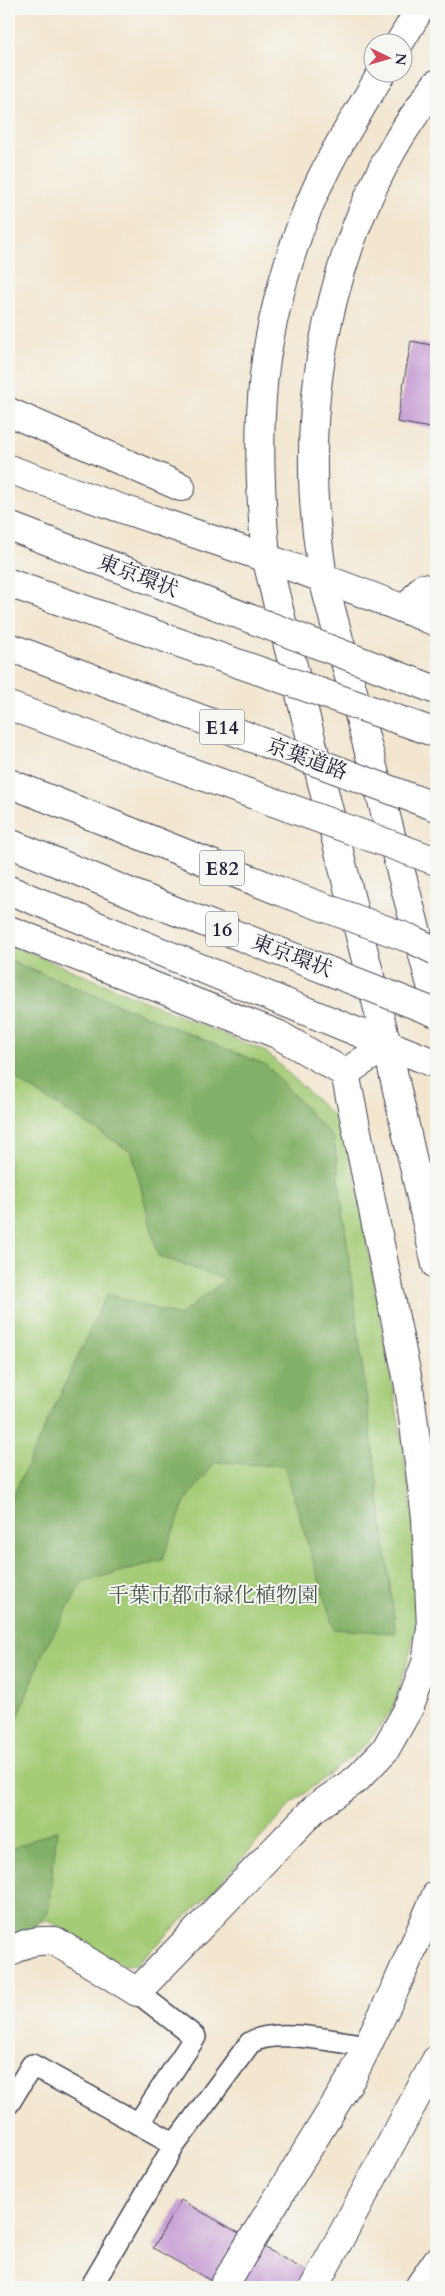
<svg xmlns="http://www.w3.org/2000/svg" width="445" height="2296" font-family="Cardo,'Noto Serif JP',serif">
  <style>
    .green { fill: #a4cc77; stroke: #637759 }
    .forest { fill: #83b068; stroke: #526952 }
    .building { fill: #c49ad2 }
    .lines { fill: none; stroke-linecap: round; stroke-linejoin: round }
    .service-casing { stroke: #413f51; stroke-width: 24 }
    .minor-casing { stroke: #413f51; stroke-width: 30 }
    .trunk-casing { stroke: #413f51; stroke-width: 30 }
    .motorway-casing { stroke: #413f51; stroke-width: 30 }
    .service { stroke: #fff; stroke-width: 21 }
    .minor { stroke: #fff; stroke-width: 28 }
    .trunk { stroke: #fff; stroke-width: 28 }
    .motorway { stroke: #fff; stroke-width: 28 }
    .trunk-bridge-casing { stroke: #413f51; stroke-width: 30; stroke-linecap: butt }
    .motorway-bridge-casing { stroke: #413f51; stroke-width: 30; stroke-linecap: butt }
    .trunk-bridge { stroke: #fff; stroke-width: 28 }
    .motorway-bridge { stroke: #fff; stroke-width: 28 }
    .labels { text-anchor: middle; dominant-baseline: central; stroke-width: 4; stroke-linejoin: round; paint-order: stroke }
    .shield { fill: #f6f6f2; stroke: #626272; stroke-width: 1 }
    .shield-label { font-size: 20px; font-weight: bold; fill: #22223b }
    .street-label { font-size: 21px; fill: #22223b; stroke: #f6f6f2 }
    .park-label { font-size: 21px; fill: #49554d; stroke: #f6f6f2 }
  </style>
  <rect width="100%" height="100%" fill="#f6f6f2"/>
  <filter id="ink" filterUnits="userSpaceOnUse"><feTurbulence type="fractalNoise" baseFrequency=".02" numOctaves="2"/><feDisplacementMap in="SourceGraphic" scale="10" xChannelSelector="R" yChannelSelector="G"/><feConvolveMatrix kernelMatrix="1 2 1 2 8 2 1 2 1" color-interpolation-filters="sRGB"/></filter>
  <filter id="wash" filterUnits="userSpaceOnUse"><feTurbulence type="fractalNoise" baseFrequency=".0096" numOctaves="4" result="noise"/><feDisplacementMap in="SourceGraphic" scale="20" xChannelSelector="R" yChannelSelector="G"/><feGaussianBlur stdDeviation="1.12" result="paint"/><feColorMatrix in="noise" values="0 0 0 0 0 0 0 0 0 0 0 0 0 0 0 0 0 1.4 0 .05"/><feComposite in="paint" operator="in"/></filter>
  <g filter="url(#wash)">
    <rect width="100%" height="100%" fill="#f2e6cf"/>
    <path class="green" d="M9,944L266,1052L346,1128L402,1440L415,1532L419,1613L407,1664L392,1710L366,1745L292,1803L212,1892L135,1965L121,1964L48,1920L9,1929Z"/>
    <path class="forest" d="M9,960L266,1065L334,1139L396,1633L334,1629L284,1466L215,1462L185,1502L162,1560L82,1582L43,1653L10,1738L9,1496H13L107,1294L179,1316L226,1279L158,1256L132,1152L9,1075Z
      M57,1830L48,1912L9,1957V1850Z"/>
    <g id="blocks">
      <path class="building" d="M411,341L436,346V429L397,422Z
        M181,2200L334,2287H222L153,2248Z"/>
    </g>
  </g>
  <g filter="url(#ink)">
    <use href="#blocks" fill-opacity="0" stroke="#413f51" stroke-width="1"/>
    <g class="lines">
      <g class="service-casing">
        <path id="service" d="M137,1992L195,2037L138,2124
          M9,2103L32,2065L175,2144L250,2043C274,2027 338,2042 367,2046
          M91,2287L175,2144"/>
      </g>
      <g class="minor-casing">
        <path id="minor" d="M9,412L181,487
          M406,609L423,588L436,592
          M9,930L277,1034L345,1073L409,1386L426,1518L431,1628L426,1663L410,1706L385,1750L357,1779L315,1808L137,1992L55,1941C36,1940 24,1942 9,1953
          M345,1073L387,1045"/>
      </g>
      <g class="trunk-casing">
        <path id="trunk" d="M400,42L420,9
          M382,72C364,104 343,135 327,167C294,230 266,327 262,398C258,451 261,504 266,557L387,1045
          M436,84C424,101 411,119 400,137C341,235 311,356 313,470C313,507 318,542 323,579L436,1004
          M9,469C151,521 296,564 436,622
          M9,890L436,1064"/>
      </g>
      <g class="motorway-casing">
        <path id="motorway" d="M387,1045L436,1265
          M223,2287L352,2077L395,1989L436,1895
          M314,2287L436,2060
          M419,2287L436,2262"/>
      </g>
      <use href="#service" class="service"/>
      <use href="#minor" class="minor"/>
      <use href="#trunk" class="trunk"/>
      <use href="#motorway" class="motorway"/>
      <g class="trunk-bridge-casing">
        <path id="trunk-bridge" d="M9,526L436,690
          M9,843L173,910L436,1013"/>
      </g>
      <g class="motorway-bridge-casing">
        <path id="motorway-bridge" d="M9,583L436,733
          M9,647L436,807
          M9,706L436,861
          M9,783L282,892L411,939L436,951"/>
      </g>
      <use href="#trunk-bridge" class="trunk-bridge"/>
      <use href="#motorway-bridge" class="motorway-bridge"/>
    </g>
  </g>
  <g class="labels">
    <g class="shield">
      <rect x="199.5" y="709.5" width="45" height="35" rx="4"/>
      <rect x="199.5" y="850.5" width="45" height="35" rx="4"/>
      <rect x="206" y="911.5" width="32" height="35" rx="4"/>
    </g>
    <g class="shield-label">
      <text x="222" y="727">E14</text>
      <text x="222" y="868">E82</text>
      <text x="222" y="929">16</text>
    </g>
    <g class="street-label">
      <text transform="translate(138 576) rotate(21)">東京環状</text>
      <text transform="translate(307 759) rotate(20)">京葉道路</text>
      <text transform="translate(292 956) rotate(21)">東京環状</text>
    </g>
    <g class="park-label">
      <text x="213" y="1595">千葉市都市緑化植物園</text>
    </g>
  </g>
  <rect width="445" height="2296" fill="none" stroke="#f6f6f2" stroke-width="30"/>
  <g transform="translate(388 58) rotate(95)"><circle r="24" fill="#f6f6f2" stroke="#a1a1a9"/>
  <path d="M0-4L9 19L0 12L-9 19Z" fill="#d1495b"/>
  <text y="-8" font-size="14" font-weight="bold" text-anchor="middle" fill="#22223b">N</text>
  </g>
</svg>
